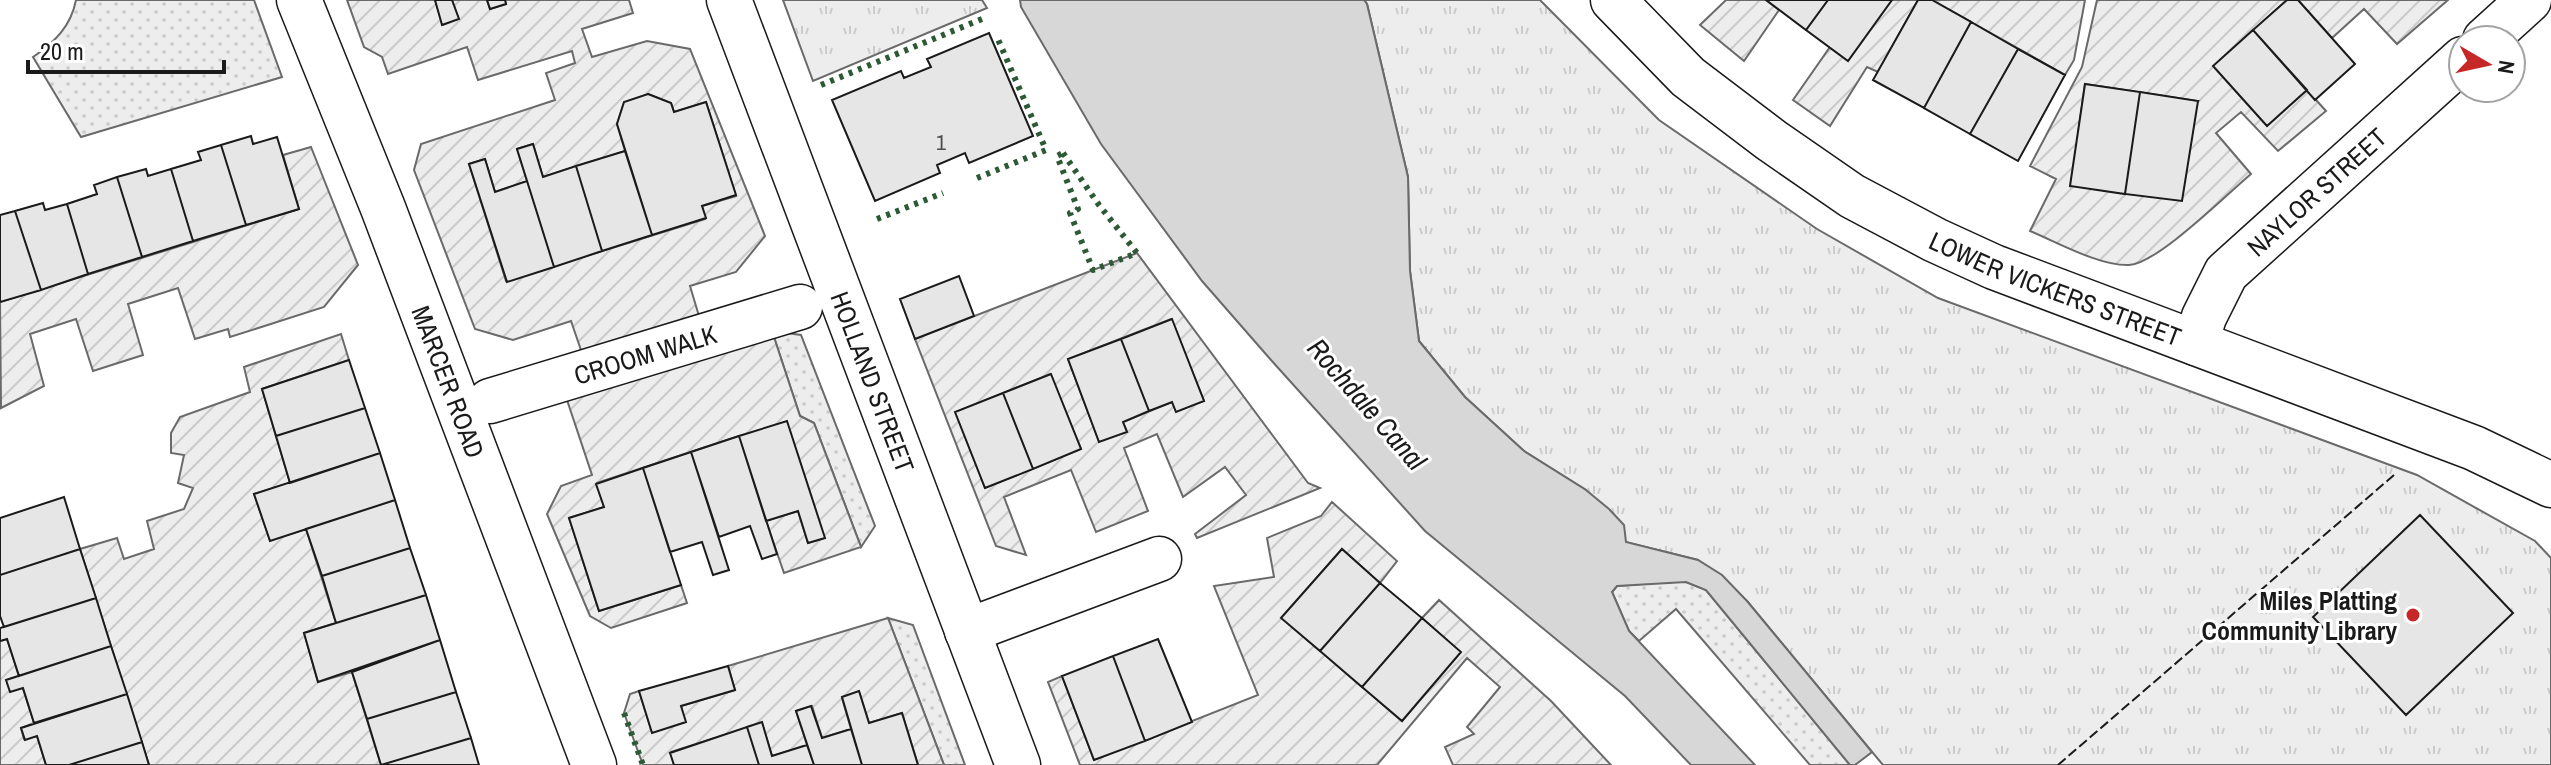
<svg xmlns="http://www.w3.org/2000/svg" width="2551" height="765" font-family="'Archivo Narrow',sans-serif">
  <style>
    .grass { fill: url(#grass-dots); stroke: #6a6a6a; stroke-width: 2 }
    .park { fill: url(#park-tufts); stroke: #6a6a6a; stroke-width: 2 }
    .garden { fill: url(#garden-furrows); stroke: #6a6a6a; stroke-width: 2; fill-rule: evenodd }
    .water { fill: #d7d7d7; stroke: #6a6a6a; stroke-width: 2 }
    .building { fill: #e6e6e6; stroke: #1a1a1a; stroke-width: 2 }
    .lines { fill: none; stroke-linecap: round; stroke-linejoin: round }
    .minor-casing { stroke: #1a1a1a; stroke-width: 47 }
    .minor { stroke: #fff; stroke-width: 44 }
    .hedge { stroke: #2b5a34; stroke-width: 6; stroke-dasharray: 4 6; stroke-linecap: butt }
    .fence { stroke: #1a1a1a; stroke-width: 2; stroke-dasharray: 10 4; stroke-linecap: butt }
    .poi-dot { fill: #c62828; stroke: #fff; stroke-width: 3 }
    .labels { text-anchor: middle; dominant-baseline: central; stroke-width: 6; stroke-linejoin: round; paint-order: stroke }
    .number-label { font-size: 22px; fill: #4d4d4d }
    .street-label { font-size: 26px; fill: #1a1a1a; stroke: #fff }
    .poi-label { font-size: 26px; font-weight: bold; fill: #1a1a1a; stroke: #fff; text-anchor: end }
    .water-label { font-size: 28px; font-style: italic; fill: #1a1a1a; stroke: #fff }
  </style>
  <defs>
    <pattern id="grass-dots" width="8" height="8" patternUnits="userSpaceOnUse" patternTransform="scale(2)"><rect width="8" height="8" fill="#ededed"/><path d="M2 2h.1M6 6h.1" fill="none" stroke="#cbcbcb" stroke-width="1.8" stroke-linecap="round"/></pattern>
    <pattern id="park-tufts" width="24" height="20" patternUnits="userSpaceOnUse" patternTransform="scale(2)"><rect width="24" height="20" fill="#ededed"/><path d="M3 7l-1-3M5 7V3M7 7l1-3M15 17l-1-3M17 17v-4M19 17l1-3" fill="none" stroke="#cbcbcb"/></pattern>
    <pattern id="garden-furrows" width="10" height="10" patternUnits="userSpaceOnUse" patternTransform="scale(2)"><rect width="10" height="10" fill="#ededed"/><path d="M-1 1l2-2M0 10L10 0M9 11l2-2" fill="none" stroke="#cbcbcb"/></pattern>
  </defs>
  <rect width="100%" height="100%" fill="#fff"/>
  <path class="grass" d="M76,0H254L282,77L81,137L33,57C55,42 71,26 76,0Z
    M772,331L801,335L875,526L861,547L814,423L800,416Z
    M1667,582H1686L1706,590L1850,765H1810L1676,609L1639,641L1629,631L1612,592L1617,586Z
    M888,618L913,625L965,765H944Z"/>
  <path class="park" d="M783,0H982L987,8L813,81Z
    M1364,0H1540L1659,120L1817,229L1938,298L2417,475L2535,541L2551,558V765H1883L1747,601L1698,560L1625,542L1586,490L1524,451L1465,397L1419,341L1410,271L1408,177L1367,4Z"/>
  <path class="garden" d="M347,0H435L443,25L458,19L452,0H487L490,9L506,4L505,0H629L633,13L582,29L592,57L647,41L690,49L765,236L736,272L690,286L699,316L582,353L571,321L513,340L475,329L414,170L421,144L555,100L546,73L575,63L572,51L478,80L467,47L388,74L382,57L364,47ZM648,94L671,103L674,112L706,102L736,196L702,206L705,219L506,281L469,164L485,159L495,192L527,181L517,149L533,144L543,177L625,151L617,124L624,103Z
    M1726,0H1766L1779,10L1744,61L1700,25Z
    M1892,0H1918L1878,72L1867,67L1830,126L1793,100L1830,47Z
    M1932,0H2085L2074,60L2065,75Z
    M2097,0H2287L2214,66L2267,125L2307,90L2326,111L2278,151L2241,112L2216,133L2251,174C2227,194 2157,264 2129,265C2099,266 2057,242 2030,231L2056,179L2030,166L2082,67ZM2085,84L2198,101L2071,186Z
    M2298,0H2448L2397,44L2364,9L2332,38Z
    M311,147L358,265L324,307L230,337L228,329L195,339L178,288L128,304L143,355L93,371L76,319L30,334L44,386L1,408L0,302L299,209L283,155Z
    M1137,253L1308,483L1320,488L1197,538L1195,534L1246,495L1225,467L1183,497L1157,434L1124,448L1148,511L1096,532L1071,470L1004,497L1026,555L996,546L915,339ZM1171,319L1204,401L1176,411L1172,402L1123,422L1127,432L1099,441L1068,359ZM1050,374L1081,449L985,488L956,412Z
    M772,331L800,416L814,423L861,547L784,573L766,521L798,511L808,543L824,538L739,436L597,483L604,507L569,518L599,611L681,585L687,603L611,628L590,616L547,514L561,486L592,475L566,397Z
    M341,334L349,360L262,389L290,483L254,494L270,540L306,529L336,623L304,633L318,682L352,672L381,765H149L80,549L117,538L124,559L154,549L147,521L184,509L193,488L178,483L184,455L171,453V433L180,417L250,392L244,367Z
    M1332,502L1397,561L1380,583L1342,549L1282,618L1402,721L1460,652L1422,618L1439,600L1551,701L1611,765H1453L1445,747L1474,734L1467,727L1500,687L1467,658L1377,765H1080L1048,682L1062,676L1094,760L1258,695L1214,586L1274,577L1267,538L1321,516Z
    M888,618L944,765H918L902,713L869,723L859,691L842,698L851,729L822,738L812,706L796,711L807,745L772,756L762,723L671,752L674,765H643L624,713L630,694L639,691L652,732L685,722L681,706L735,690L728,666Z
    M7,639L34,723L21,728L24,739L37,736L46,765H0V641Z"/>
  <path class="water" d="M1020,0H1364L1367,4L1408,177L1410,271L1419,341L1465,397L1524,451L1586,490L1609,509L1624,525L1626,542L1698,560L1722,575L1747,601L1872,752L1855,765H1850L1706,590L1686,582L1617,586L1612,592L1629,631L1755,765H1691L1625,696L1425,531L1271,360L1202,281L1101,144L1021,7Z"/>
  <path class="building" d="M435,0H452L459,19L442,25Z
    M487,0H505L506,4L490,9Z
    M1766,0H1828L1806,30Z
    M1828,0H1892L1848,61L1806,30Z
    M1918,0H1932L1971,22L1924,108L1873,80Z
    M2287,0H2298L2355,64L2315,100L2253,30Z
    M1971,22L2018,49L1970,134L1924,108Z
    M2253,30L2307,90L2267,126L2213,66Z
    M989,33L1033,136L969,163L965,153L937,165L940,173L875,201L832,100L901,71L904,78L931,67L927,59Z
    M2018,49L2065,75L2018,161L1970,134Z
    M2085,84L2140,92L2125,194L2070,186Z
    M2140,92L2198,101L2182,201L2125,194Z
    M648,94L671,103L674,112L706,102L736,195L702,206L706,218L652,235L617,124L624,102Z
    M251,136L253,144L277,137L299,209L246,225L221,145Z
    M533,144L543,177L576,166L602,251L554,267L517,149Z
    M221,145L246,225L193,241L171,169L201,160L198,152Z
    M625,151L652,235L602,251L576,166Z
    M485,159L495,192L527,181L554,267L507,282L469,164Z
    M146,169L148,176L171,169L193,241L142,257L117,177Z
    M117,177L142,257L88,274L67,204L97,194L94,185Z
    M43,203L45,210L67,204L88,274L41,290L15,211Z
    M15,211L41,290L0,302V215Z
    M959,276L974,316L915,339L900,299Z
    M1172,319L1204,401L1176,412L1172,402L1149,411L1121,339Z
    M1121,339L1149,411L1123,422L1127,432L1099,442L1068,359Z
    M349,360L365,408L276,436L262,389Z
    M1051,374L1081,449L1033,469L1003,393Z
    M1003,393L1033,469L985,488L955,412Z
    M365,408L380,453L290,483L276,436Z
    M787,421L825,538L808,543L798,511L766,521L739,436Z
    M739,436L777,554L762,559L750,526L719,537L691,452Z
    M691,452L729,570L713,575L702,542L670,552L643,468Z
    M380,453L395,500L270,541L254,494Z
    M643,468L681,585L599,611L569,518L604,507L596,484Z
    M64,497L80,549L0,575V518Z
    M395,500L410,548L322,576L306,529Z
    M2420,515L2513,613L2406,715L2313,617Z
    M410,548L426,595L336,623L322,576Z
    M80,549L96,598L4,627L0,616V575Z
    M1342,549L1380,583L1320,651L1281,618Z
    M1380,583L1422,618L1362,687L1320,651Z
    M426,595L440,640L318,682L304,633Z
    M96,598L111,646L19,676L7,639L0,641V628Z
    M1422,618L1461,652L1402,721L1362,687Z
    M1158,639L1192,722L1145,741L1113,656Z
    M440,640L456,692L367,719L352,672Z
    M111,646L127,694L34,723L23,688L10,692L6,680Z
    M1113,656L1145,741L1094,760L1062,676Z
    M728,666L735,690L681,706L686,722L652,733L639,691Z
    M859,691L869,723L902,713L918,765H862L842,697Z
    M456,692L471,738L381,765L367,719Z
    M127,694L142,742L69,765H46L37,736L25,740L21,728Z
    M811,706L822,738L851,729L862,765H814L796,711Z
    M762,722L772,756L807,745L814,765H759L747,727Z
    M747,727L759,765H674L670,753Z
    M471,738L479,765H381Z
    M142,742L149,765H69Z"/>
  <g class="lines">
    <g class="minor-casing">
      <g id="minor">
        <path id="s1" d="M299,0L383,208L594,765"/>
        <path id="s2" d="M729,0L1018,765"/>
        <path id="s3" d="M1613,0L1688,77L1771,140L1852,196L1935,240L1994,267L2474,448L2551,485"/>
        <path d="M2485,40L2529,0"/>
        <path id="s4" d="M2196,343L2204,317L2226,273L2463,59"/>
        <path id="s5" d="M490,401L800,307"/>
        <path d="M967,631L1159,559"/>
      </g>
    </g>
    <use href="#minor" class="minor"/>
    <path class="hedge" d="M821,85L982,19
      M1063,153L1099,205L1137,253L1093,270L1070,213L1078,209L1057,156Z
      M977,178L1046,150L997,37
      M877,219L943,193
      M624,713L643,765"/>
    <path class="fence" d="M2058,765L2394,475"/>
  </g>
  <circle class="poi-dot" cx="2413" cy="615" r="8"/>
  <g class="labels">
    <g class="number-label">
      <text x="941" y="142">1</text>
    </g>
    <g class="street-label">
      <text stroke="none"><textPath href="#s4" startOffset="198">NAYLOR STREET</textPath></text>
      <text stroke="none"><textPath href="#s3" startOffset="534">LOWER VICKERS STREET</textPath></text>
      <text stroke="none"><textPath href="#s5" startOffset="162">CROOM WALK</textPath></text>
      <text stroke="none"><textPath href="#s1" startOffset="410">MARCER ROAD</textPath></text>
      <text stroke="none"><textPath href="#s2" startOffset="408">HOLLAND STREET</textPath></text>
    </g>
    <g class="poi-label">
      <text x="2397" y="600">Miles Platting<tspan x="2397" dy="30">Community Library</tspan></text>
    </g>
    <g class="water-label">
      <text transform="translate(1367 404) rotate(49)">Rochdale Canal</text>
    </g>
  </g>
  <g transform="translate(2487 64) rotate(99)"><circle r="38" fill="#ffffff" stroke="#a3a3a3" stroke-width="2"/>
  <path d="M0-6L14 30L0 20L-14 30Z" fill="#c62828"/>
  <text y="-12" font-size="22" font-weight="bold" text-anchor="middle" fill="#1a1a1a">N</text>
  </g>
  <path d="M28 60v12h196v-12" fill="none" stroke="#1a1a1a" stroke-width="4"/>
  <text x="40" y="60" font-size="24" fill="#1a1a1a" stroke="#ffffff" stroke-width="6" paint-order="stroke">20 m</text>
</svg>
